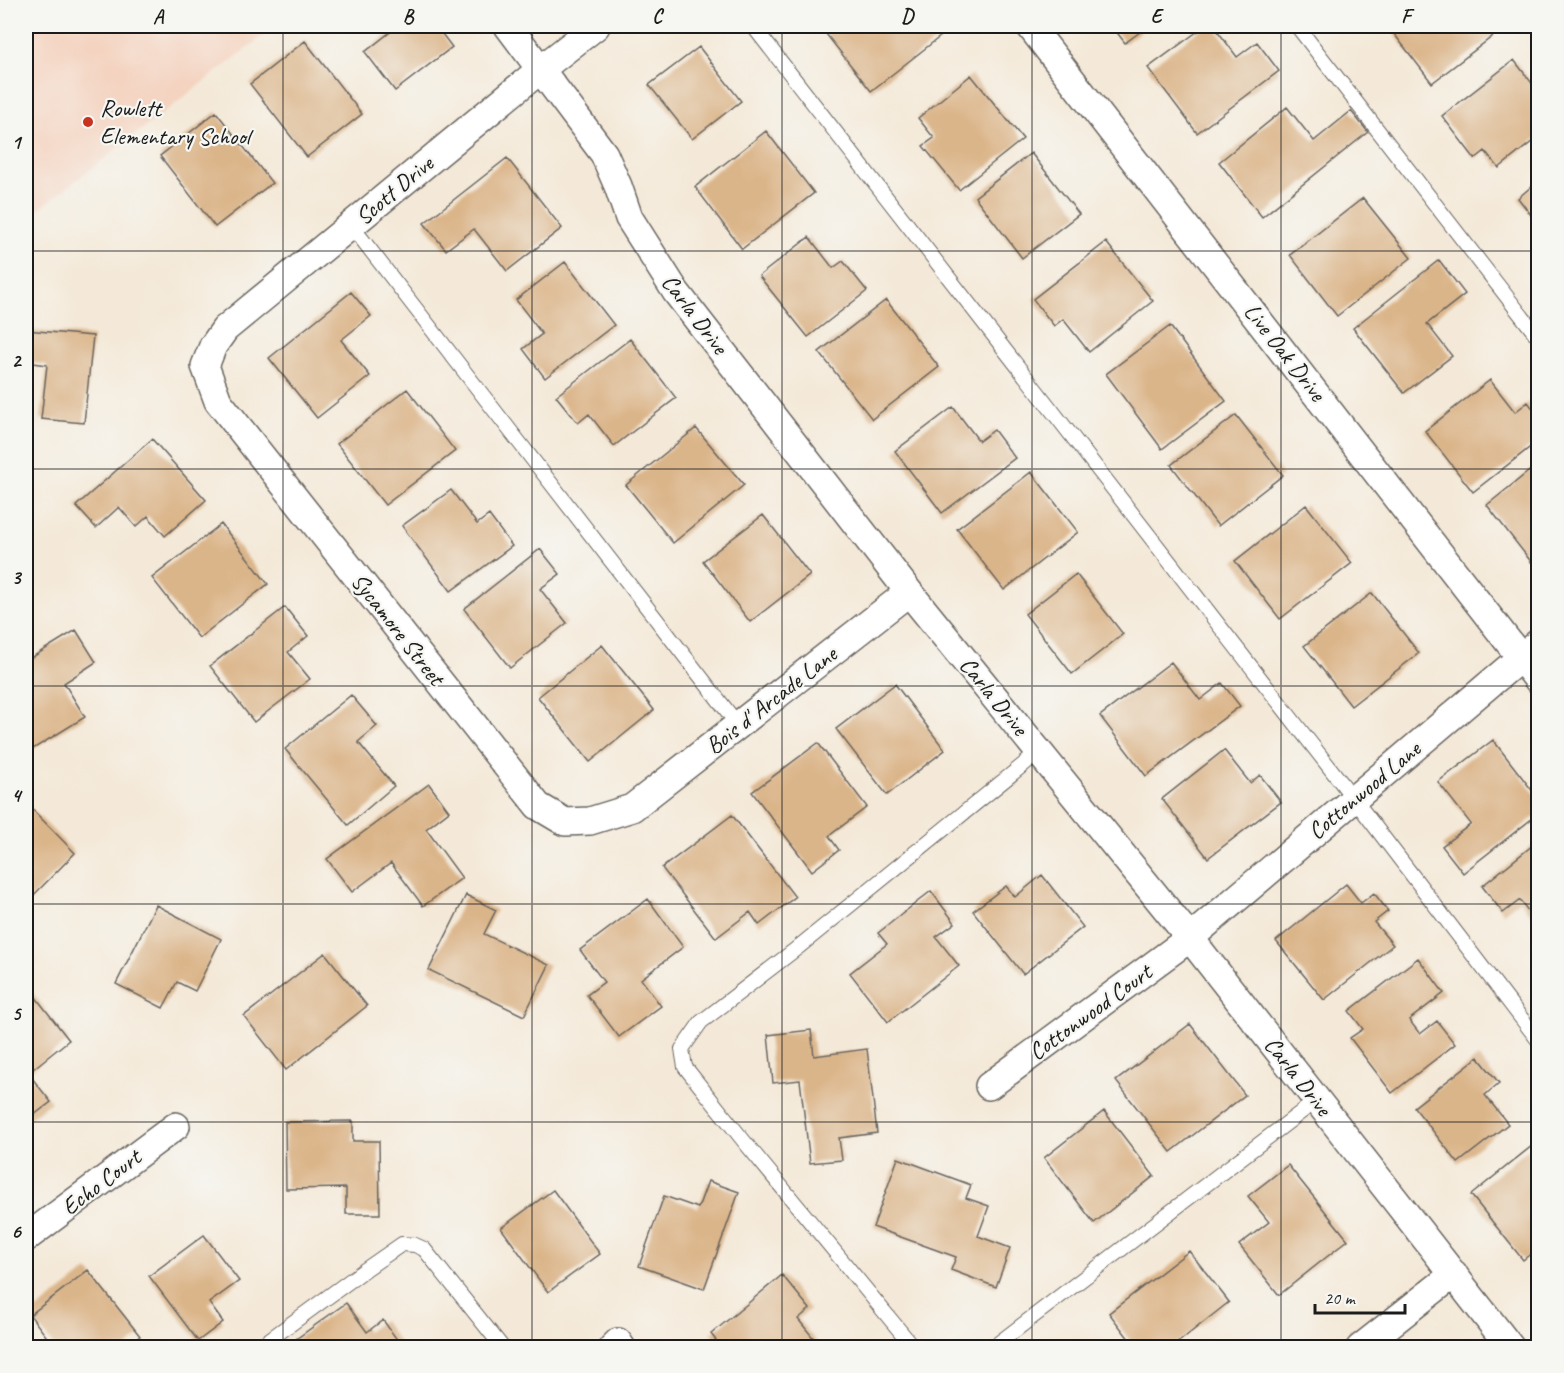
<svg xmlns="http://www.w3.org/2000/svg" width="1564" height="1373" font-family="Caveat,sans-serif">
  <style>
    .built { fill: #f4d3c0 }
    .building { fill: #dbb58a }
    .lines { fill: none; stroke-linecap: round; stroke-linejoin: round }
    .service-casing { stroke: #68645e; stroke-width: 16 }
    .minor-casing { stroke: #68645e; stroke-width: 30 }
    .service { stroke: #fff; stroke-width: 14 }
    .minor { stroke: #fff; stroke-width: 27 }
    .grid { fill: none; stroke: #1c1c1c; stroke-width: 1.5; stroke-opacity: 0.55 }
    .poi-dot { fill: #c8321e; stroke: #f6f6f2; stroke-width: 2 }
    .labels { text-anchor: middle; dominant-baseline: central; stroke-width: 4.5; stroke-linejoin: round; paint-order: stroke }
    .poi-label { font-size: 24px; fill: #1c1c1c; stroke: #f6f6f2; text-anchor: start }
    .street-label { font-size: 24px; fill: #1c1c1c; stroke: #f6f6f2 }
    .neatline { fill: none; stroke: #1c1c1c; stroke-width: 2 }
    .grid-label { font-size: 20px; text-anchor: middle; font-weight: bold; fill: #1c1c1c }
  </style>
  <rect width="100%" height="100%" fill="#f6f6f2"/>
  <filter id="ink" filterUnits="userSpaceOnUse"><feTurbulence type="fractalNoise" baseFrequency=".0167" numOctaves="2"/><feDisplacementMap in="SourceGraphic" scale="12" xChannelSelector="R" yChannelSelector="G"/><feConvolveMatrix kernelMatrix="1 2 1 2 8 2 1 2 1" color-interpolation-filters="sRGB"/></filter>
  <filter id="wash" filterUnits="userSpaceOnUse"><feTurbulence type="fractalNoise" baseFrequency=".008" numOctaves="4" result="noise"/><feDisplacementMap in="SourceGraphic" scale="24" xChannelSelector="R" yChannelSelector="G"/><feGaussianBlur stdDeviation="1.35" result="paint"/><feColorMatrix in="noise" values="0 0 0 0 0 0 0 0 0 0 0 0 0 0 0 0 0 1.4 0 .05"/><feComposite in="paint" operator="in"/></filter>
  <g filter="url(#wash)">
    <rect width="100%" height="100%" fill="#f4e9d8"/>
    <path class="built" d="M26,26H276L26,219Z"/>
    <g id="blocks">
      <path class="building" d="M392,26H436L452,47L395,91L365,52L394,29Z
        M837,26H933L941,36L871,91L826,34Z
        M1112,26H1148L1125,43Z
        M1205,26H1214L1237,57L1257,42L1279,71L1197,133L1148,68Z
        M1388,26H1485L1493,36L1432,83Z
        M305,41L362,114L307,157L250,84Z
        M699,47L741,101L692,139L649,85Z
        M1514,60L1538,91V137L1499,168L1485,151L1475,159L1442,116Z
        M971,75L1023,139L959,190L923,146L934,138L918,118Z
        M1287,107L1314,141L1351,111L1368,132L1262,217L1219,162Z
        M216,112L272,183L215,227L160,156Z
        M766,131L814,193L742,249L695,187Z
        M1031,153L1079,214L1022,258L975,197Z
        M507,158L562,228L507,271L474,229L446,250L424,223Z
        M1538,181V224L1518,198Z
        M1363,198L1411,258L1337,316L1290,255Z
        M809,237L833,268L843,261L867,291L808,337L759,276Z
        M1106,242L1153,301L1089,352L1063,319L1054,326L1033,299Z
        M1439,260L1465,294L1427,324L1452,356L1404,393L1353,328Z
        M565,262L614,325L545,378L523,349L542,334L516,300Z
        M351,292L371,316L341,340L370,376L317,418L269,358Z
        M886,300L939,367L872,419L819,352Z
        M1170,326L1226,401L1162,449L1106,374Z
        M26,330L93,336L84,423L41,419L47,365L26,362Z
        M630,339L676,398L614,446L589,414L578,423L556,396Z
        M1490,380L1515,412L1528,402L1538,415V441L1473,492L1425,431Z
        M407,389L455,451L385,505L337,444Z
        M953,407L979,441L994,430L1015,458L942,513L895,451Z
        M1236,415L1283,475L1218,526L1171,465Z
        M696,428L744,485L673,543L626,485Z
        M152,439L206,500L165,536L148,516L136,527L119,507L96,528L76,506Z
        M1538,464V566L1536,568L1487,505Z
        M1031,472L1078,532L1004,590L957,529Z
        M451,490L477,524L489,515L512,546L451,591L402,526Z
        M1306,505L1352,563L1280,619L1235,561Z
        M763,515L810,575L750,622L703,561Z
        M221,524L268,584L199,638L152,578Z
        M540,549L560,574L540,589L567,623L510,668L464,609Z
        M1076,574L1123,634L1072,674L1025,614Z
        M1372,593L1419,653L1351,706L1304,646Z
        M285,607L308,636L288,652L310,679L254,722L210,666Z
        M76,630L96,662L64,683L85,717L33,749L26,736V661Z
        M602,645L654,710L590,762L538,697Z
        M1171,662L1200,700L1222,683L1240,706L1146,776L1100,716Z
        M895,684L945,750L887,795L836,729Z
        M351,695L377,726L358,742L394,786L348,825L285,749Z
        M1493,740L1538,798V814L1463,873L1442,846L1471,824L1438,782Z
        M818,743L867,807L829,836L839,850L812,871L752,792Z
        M1224,750L1250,783L1260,775L1281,802L1208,858L1162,799Z
        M429,784L449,811L426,829L462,878L423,906L391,863L352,892L327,859Z
        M26,803L75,853L26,903Z
        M732,815L795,897L759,925L750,912L716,938L662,868Z
        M1538,841V924L1520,900L1503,913L1482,886Z
        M1042,875L1083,927L1023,974L973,911L1006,886L1015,897Z
        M1346,884L1361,903L1374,893L1388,911L1374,922L1393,945L1324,1000L1276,941Z
        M931,891L955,923L936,937L959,966L888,1022L850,973L887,944L878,933Z
        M466,895L496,910L484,934L549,965L524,1016L429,970Z
        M648,899L683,947L641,979L661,1006L619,1037L587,995L604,982L580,950Z
        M156,905L221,939L195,991L177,982L163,1008L116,984Z
        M325,953L367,1006L286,1070L244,1016Z
        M1418,958L1444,993L1409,1020L1420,1034L1437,1021L1455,1044L1392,1093L1350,1038L1363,1029L1349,1011Z
        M27,986L69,1040L28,1073L51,1102L26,1121V987Z
        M1190,1024L1245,1095L1171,1152L1116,1081Z
        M811,1030L814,1056L867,1049L877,1133L839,1138L842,1160L810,1163L800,1080L773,1083L768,1035Z
        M1478,1057L1499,1083L1485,1095L1508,1124L1458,1163L1414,1107Z
        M1104,1111L1154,1176L1094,1223L1044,1158Z
        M353,1121V1141H379L380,1214H346V1188L286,1189L285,1122Z
        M1538,1141V1248L1523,1260L1471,1195Z
        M898,1158L971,1185L966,1198L989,1206L978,1236L1010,1248L996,1287L951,1270L956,1257L873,1227Z
        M1288,1165L1348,1240L1279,1295L1239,1245L1269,1222L1248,1196Z
        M708,1181L739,1192L704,1289L639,1266L664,1196L698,1208Z
        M553,1190L600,1254L548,1292L501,1228Z
        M204,1235L239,1281L209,1303L223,1322L198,1341L149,1276Z
        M1189,1251L1229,1302L1171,1348H1136L1109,1313Z
        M88,1270L140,1336L125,1348H55L30,1315Z
        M782,1275L810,1309L798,1319L819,1345L815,1348H722L711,1334Z
        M346,1303L367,1332L383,1320L403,1348H296L292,1342Z"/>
    </g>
  </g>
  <g filter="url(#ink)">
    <use href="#blocks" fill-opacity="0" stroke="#68645e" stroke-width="1.5"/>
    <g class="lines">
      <g class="service-casing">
        <path id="service" d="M753,26L1354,799L1538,1040
          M1297,26L1538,337
          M351,225L738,725
          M258,1348L366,1269L402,1244L415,1245L424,1249L503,1348
          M914,1348L743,1140L685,1067L682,1049L701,1022L796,949L1039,752
          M992,1348L1317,1100"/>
      </g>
      <g class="minor-casing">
        <path id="minor" d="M508,26L604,154L618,186L629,218L676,292L909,592L1190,938L1511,1348
          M596,26L541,69L225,329L213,346L205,366L218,401L538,806L565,822L590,821L632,808L909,592
          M1030,26L1538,680
          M989,1086L1190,938L1538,643
          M26,1238L176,1126
          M612,1348L618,1342L622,1348
          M1360,1348L1454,1274"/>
      </g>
      <use href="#service" class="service"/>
      <use href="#minor" class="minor"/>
    </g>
  </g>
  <path class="grid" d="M283,26V1348M532,26V1348M782,26V1348M1032,26V1348M1281,26V1348M26,251H1538M26,469H1538M26,686H1538M26,904H1538M26,1122H1538"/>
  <circle class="poi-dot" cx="88" cy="122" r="6"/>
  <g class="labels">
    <g class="poi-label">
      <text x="100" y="108">Rowlett<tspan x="100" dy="28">Elementary School</tspan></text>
    </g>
    <g class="street-label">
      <text transform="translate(394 190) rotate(-40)">Scott Drive</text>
      <text transform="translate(695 314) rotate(53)">Carla Drive</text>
      <text transform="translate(1285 352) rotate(52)">Live Oak Drive</text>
      <text transform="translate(398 629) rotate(52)">Sycamore Street</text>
      <text transform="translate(994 696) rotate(51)">Carla Drive</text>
      <text transform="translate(771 700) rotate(-38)">Bois d' Arcade Lane</text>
      <text transform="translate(1364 790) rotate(-40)">Cottonwood Lane</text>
      <text transform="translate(1090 1012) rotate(-36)">Cottonwood Court</text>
      <text transform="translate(1298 1076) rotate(52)">Carla Drive</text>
      <text transform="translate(101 1182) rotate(-37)">Echo Court</text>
    </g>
  </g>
  <rect width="1564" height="1373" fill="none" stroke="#f6f6f2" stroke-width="66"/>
  <path d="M1315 1304v9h90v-9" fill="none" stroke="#1c1c1c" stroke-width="3"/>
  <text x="1324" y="1304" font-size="18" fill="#1c1c1c" stroke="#f6f6f2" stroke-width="4.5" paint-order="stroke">20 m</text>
  <rect x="33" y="33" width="1498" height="1307" class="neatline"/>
  <g class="grid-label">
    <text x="158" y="23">A</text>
    <text x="408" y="23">B</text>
    <text x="657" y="23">C</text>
    <text x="907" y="23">D</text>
    <text x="1156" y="23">E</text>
    <text x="1406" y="23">F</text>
    <text x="16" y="149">1</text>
    <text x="16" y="367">2</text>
    <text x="16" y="584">3</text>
    <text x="16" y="802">4</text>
    <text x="16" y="1020">5</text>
    <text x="16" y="1238">6</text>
  </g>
</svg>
